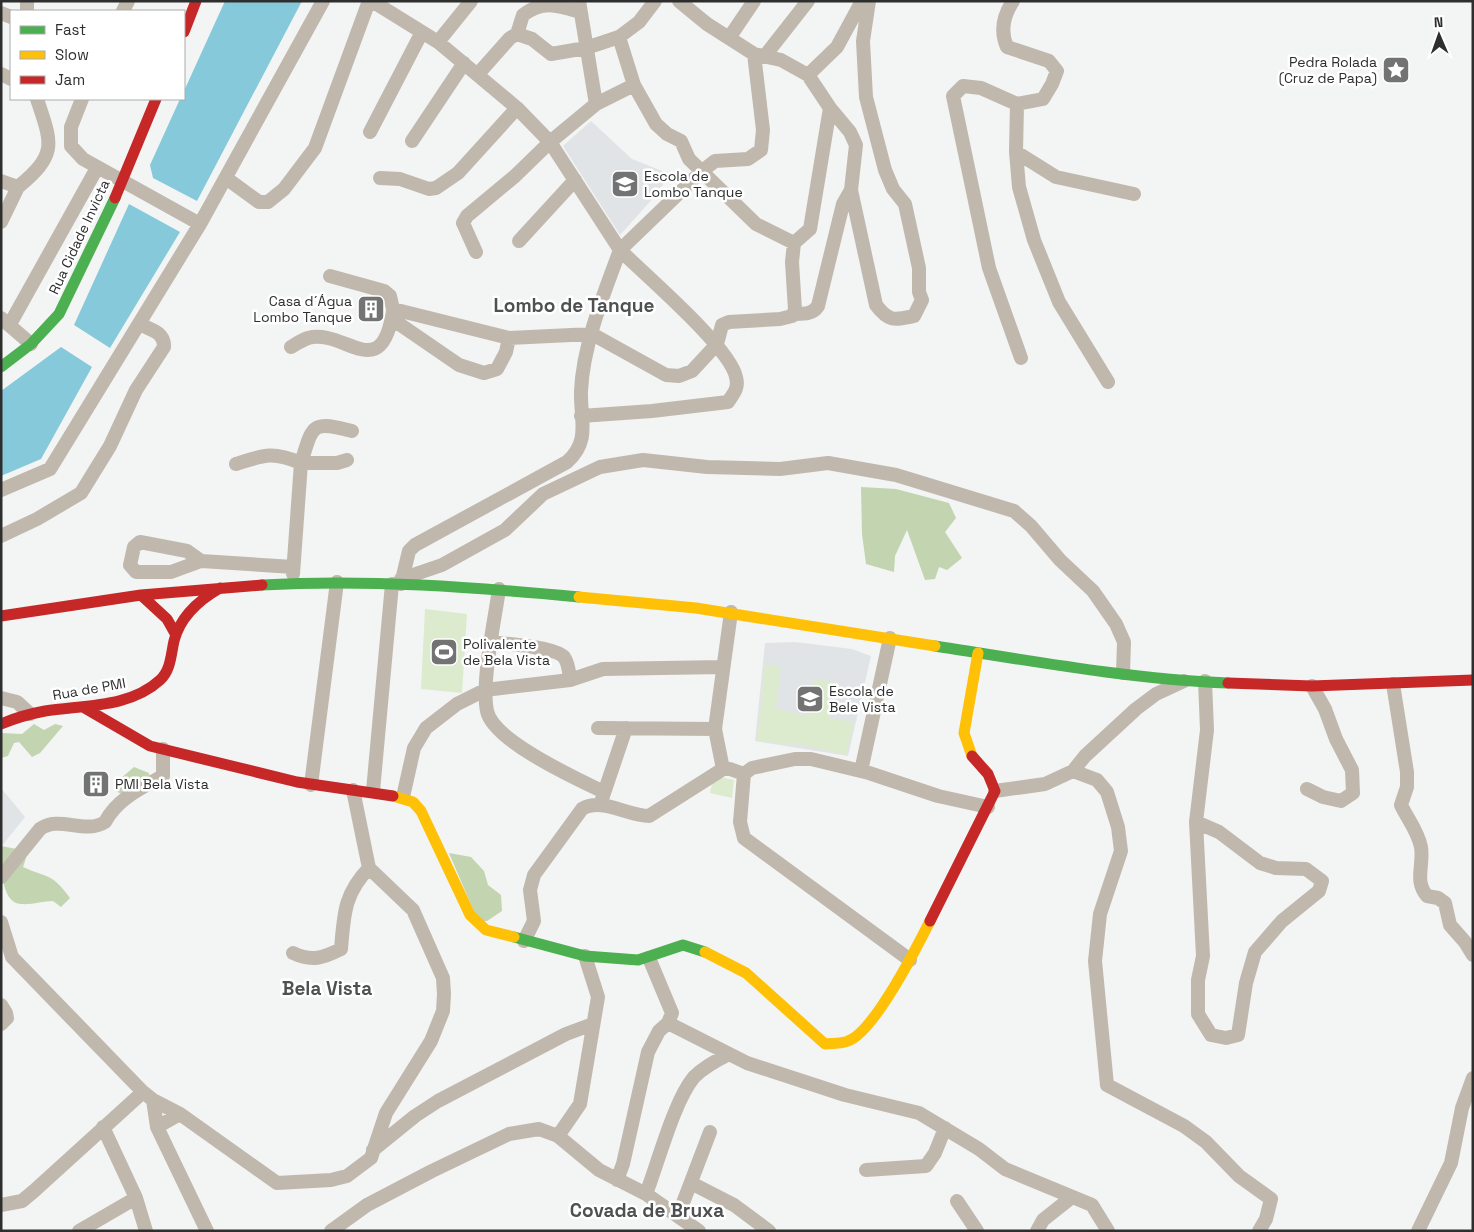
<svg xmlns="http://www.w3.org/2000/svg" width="1474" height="1232" font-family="'Space Grotesk',sans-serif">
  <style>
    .built { fill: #e1e4e7 }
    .green { fill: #dceace }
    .forest { fill: #c3d4b0 }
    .water { fill: #86c9da }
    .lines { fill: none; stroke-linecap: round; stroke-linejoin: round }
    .street { stroke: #c0b8ad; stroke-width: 14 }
    .fast { stroke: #4caf50; stroke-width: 11 }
    .slow { stroke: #ffc107; stroke-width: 11 }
    .jam { stroke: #c62828; stroke-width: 11 }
    .labels { text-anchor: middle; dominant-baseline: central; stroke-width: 5; stroke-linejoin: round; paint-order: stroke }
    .poi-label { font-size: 14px; fill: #2e2e2f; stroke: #fff; text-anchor: start }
    .street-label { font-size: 14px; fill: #2e2e2f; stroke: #fff }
    .district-label { font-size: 19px; font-weight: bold; fill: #4f5051; stroke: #fff }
  </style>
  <rect width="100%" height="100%" fill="#f3f4f4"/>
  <path class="built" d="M591,121L632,159L670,174L656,195L620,235L563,146Z
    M795,642L852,649L871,656L848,756L755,741L765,643Z
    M1,788L25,817L1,847Z"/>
  <path class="green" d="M425,609L467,614L462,693L421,689Z
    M765,664L781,667L776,709L806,716L814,679L835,682L829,718L854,722L846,755L803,745L757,741Z
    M719,777L734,780L732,798L710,793L712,783Z"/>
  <path class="forest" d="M861,487L896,489L949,503L956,518L945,532L962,558L947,570L939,567L935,579L925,580L907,530L895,556L894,572L866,564L862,534Z
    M34,724L44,730L55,724L63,726L40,753L32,757L19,742L14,743L8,756L1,758V733L22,734Z
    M134,767L149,773L150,783L134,799L115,791L120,779Z
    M1,846L22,850L26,858L23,867C49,879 51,872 70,898L61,907L53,901C43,901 31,905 21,904C0,903 1,862 1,846Z
    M449,853L471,857L484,871L488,885L501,895L502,911L487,921H478Z"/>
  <path class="water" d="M225,1H302L197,201L153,178L150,165L180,99H184V91Z
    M129,204L180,232L110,348L74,325Z
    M61,347L92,367L41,459L1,476V391Z"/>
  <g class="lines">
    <path class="street" d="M27,1V11
      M372,1L438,42L517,108L550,142L620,250C604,293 583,345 581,391C580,419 591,441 567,462L415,545L409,551L401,584
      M579,1L596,104
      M679,1L707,24L754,54L781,60L808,75
      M1013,1C1003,16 1000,31 1007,47L1049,61L1057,71L1052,84L1043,99L1017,104
      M123,11L128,1
      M1,13L11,17
      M517,34L523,15C543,0 557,5 580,12
      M729,38L754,1
      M438,42L471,1
      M764,57L808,1
      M1,74L11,79
      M478,74L510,38L517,34L532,39L551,54L586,48L619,37
      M634,85L656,124L667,134L681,141L689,159L756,224L794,243
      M830,108L850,132L856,145L851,190L876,305C889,322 894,320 914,316L922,300L919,292V268L905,204L893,189L885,170L866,97L863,41L869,1
      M370,132L422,32
      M412,141L464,63
      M1016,152L1056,177L1134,194
      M226,178L259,202H268L284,189L315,148L369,1
      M380,178L400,179L429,189L436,188L458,173L517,108
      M1,181L18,187L1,222
      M18,187C58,154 52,144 37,99
      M200,224L323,1
      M519,241L575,180
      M476,252L463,223L467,216L515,176L550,142L596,104L634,85L619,37L639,22L655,1
      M330,276L384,291L390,296L393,309L509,338L592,334L666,375L679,376L692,371L717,344L722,325L729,322L780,319L792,316L795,310L792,262L794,243L810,229L830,108L808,75L837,47L862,1
      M793,314C803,314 812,315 818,306L843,204L851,190
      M1,318L31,344
      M392,319L459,365L484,373L497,369L506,352L509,338
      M10,324L97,168
      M291,347C296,344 302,340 308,338C345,328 381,386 393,311
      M1021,358L989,268L953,96L963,86L981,88L1017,104L1016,152L1019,187L1034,240L1059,302L1108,382
      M581,416L652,411L728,402C734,393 739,388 736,377C730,347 645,275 620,250L702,171L715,161L748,159L761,150L763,130L754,54
      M347,460L337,463H301C313,425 311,420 352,431
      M236,464C264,455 272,451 301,463L293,574
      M1,490L50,469L200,224L83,159L71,146V127L82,99
      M1,536L37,519L81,493L110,446L136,390L164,347C165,332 151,330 139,324
      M201,561L187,551L140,542L134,547L130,565L136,572H171L201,561L293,567
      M401,579L442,565L505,530L543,494L600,467L643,460L707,467L780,469L828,463L896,475L1014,511L1031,526L1060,560L1093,591L1116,624L1124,642L1123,673
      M499,589C495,619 481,682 487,711C493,741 577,779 604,792
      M491,642C507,644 554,647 564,657C569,664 569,672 570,680
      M1393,684L1407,772V787L1401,805C1407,818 1418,831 1421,847C1424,865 1414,881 1427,896L1438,898L1445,903L1450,925L1465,942L1473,955
      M1,698L17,702L30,714
      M598,728L715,729
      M723,769L715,729L731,612
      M861,771L890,638
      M1073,771L1097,780L1107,792L1118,827L1121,851L1100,914L1095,961L1107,1085L1184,1126L1206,1142L1239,1176L1271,1199L1266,1219L1259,1231
      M311,785L337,582
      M1307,789L1323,797L1341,801L1353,793L1352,770L1336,739L1325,709L1312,686
      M373,791L392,584
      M995,791L1045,784L1073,771L1085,756L1136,709L1156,694L1184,681
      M403,797L414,748L426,728L457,704L485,690L570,680L603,669L722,667
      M602,799L626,728
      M1196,822L1219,832L1260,863L1276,868L1306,869L1322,881L1319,891L1282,921L1255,952L1246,983L1238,1035L1226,1038L1211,1035L1198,1014V980L1203,956L1196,822L1207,730L1205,681
      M1,877L40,829C59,815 85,835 105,822C117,799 141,788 163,776V749
      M1,922L12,957L143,1092
      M524,941L534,921L530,890L534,875L582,809C601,797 628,816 649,816L723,769H730L744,774
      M293,953C312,962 323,958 341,949C344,914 344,894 369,868
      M910,960L744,838L740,822L744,774L752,768L795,759H811L869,773L938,796L988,807
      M1,1005L6,1013L7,1018L1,1024
      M668,1023L747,1063L845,1095L919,1113L979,1149L1005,1169L1092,1205L1108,1231
      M153,1100L180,1114
      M103,1127L136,1198L146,1231
      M558,1136L580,1104L598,997L585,956
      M373,1150L415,1116L438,1101L566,1034L593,1024
      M866,1170L926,1166L935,1153L945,1128
      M617,1180L623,1164L648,1052L659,1031L668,1023L672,1013L649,958
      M691,1183L734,1205L769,1231
      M646,1194C658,1163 674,1101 694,1077C704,1067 717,1060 729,1054
      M957,1201L977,1231
      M1,1205L22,1201L34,1191L143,1092L153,1100L157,1127
      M678,1216L710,1132
      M79,1231L136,1198
      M207,1231L157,1127L180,1114L277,1183L331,1180L347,1176L371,1158L386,1113L431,1041L443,1011L444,994L443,978L413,910L369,868L353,790
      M331,1231L367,1205L432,1171L509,1134L539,1129L558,1136L599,1170L646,1194L699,1231
      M1037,1231L1043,1220L1072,1197
      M1418,1231L1451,1163L1462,1108L1473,1078"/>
    <path class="fast" d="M1,367L31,344L59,314L115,198
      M262,585C368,579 474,587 579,597
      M935,646C1032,661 1130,679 1228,683
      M514,937L585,956L638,960L683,945L705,952"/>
    <path class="slow" d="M579,597L696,608L935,646
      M972,756L964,733L978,653
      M393,796L413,802L421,811L470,915L486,930L514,937
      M705,952L746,973L825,1044C832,1043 841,1044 848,1041C874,1032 917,947 930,921"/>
    <path class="jam" d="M184,32L196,1
      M115,198L156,99
      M141,595L167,619L176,635
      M1,616L141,595L262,585
      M1228,683L1312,686L1473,680
      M83,707L150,746L297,782L393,796
      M1,724C15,718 29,714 45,711C83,705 130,708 160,680C171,670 171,654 174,641C180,617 199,600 220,588
      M930,921L995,791L988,774L972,756"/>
  </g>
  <defs>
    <g id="sight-square" transform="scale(1.4375)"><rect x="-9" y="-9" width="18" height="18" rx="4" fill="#737374" stroke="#fff"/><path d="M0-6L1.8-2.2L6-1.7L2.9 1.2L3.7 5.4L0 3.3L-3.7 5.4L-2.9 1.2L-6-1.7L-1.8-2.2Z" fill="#fff"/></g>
    <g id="school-square" transform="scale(1.4375)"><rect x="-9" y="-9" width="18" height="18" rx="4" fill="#737374" stroke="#fff"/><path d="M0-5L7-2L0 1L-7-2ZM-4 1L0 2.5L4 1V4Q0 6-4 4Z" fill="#fff"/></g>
    <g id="building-square" transform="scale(1.4375)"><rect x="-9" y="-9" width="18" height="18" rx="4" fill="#737374" stroke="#fff"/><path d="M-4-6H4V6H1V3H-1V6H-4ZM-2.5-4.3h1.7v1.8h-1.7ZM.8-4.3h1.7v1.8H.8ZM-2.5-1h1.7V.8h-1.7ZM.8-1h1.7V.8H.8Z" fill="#fff"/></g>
    <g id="stadium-square" transform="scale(1.4375)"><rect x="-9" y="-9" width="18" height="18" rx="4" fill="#737374" stroke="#fff"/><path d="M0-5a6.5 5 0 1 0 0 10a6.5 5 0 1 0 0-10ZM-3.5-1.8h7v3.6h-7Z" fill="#fff"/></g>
  </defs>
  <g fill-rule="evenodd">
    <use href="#sight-square" x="1396" y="70"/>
    <use href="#school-square" x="625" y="184"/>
    <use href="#building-square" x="371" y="309"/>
    <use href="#stadium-square" x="444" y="652"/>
    <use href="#school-square" x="810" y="699"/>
    <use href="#building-square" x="96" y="784"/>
  </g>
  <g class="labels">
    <g class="poi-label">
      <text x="1377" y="62" text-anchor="end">Pedra Rolada<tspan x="1377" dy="16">(Cruz de Papa)</tspan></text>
      <text x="644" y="176">Escola de<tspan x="644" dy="16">Lombo Tanque</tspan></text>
      <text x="352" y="301" text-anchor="end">Casa d´Água<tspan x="352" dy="16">Lombo Tanque</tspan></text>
      <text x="463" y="644">Polivalente<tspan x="463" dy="16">de Bela Vista</tspan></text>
      <text x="829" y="691">Escola de<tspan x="829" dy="16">Bele Vista</tspan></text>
      <text x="115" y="784">PMI Bela Vista</text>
    </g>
    <g class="street-label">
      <text transform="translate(79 237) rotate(-65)">Rua Cidade Invicta</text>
      <text transform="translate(89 689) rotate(-10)">Rua de PMI</text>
    </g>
    <g class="district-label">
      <text x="574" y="305">Lombo de Tanque</text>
      <text x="327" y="988">Bela Vista</text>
      <text x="647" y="1210">Covada de Bruxa</text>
    </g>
  </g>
  <rect width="1474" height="1232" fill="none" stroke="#2e2e2f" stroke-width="5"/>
  <rect x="10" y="10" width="175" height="90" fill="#ffffff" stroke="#ababac"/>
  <rect x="20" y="26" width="25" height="8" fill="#4caf50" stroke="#ababac"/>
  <text x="55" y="35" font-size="15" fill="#2e2e2f">Fast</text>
  <rect x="20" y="51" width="25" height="8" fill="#ffc107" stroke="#ababac"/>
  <text x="55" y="60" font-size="15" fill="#2e2e2f">Slow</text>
  <rect x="20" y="76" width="25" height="8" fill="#c62828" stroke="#ababac"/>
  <text x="55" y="85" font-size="15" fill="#2e2e2f">Jam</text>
  <g transform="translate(1439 35) rotate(358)" stroke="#ffffff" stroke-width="4" paint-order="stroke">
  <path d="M0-4L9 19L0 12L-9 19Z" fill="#2e2e2f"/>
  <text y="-8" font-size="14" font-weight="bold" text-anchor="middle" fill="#2e2e2f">N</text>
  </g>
</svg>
